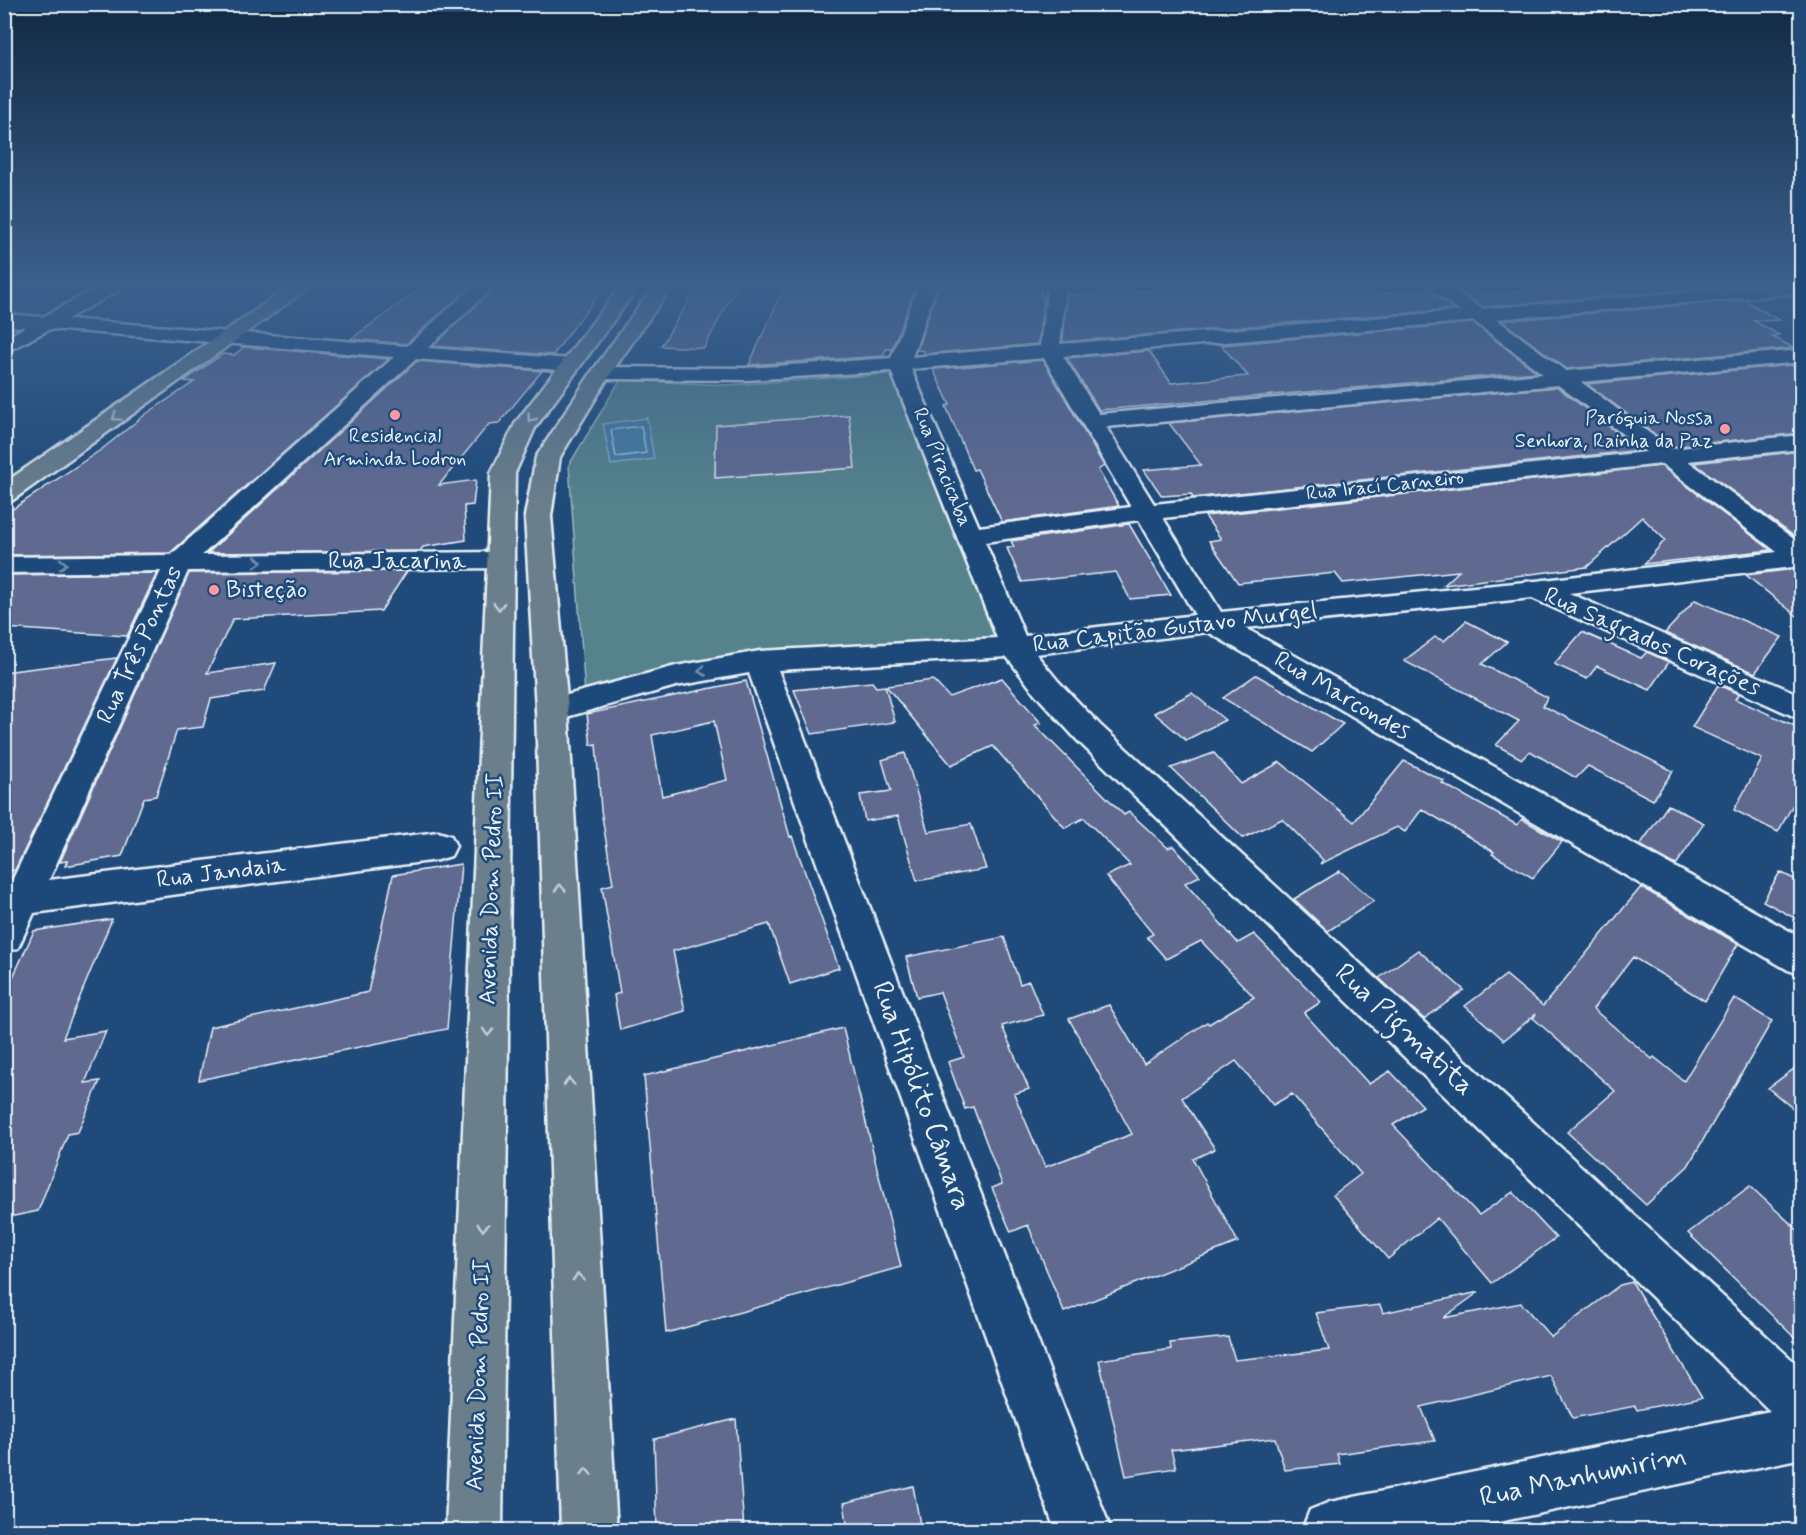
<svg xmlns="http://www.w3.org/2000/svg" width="1806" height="1535" font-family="Mynerve,sans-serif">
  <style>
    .green { fill: #54828b; stroke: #9ebac2; stroke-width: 1.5 }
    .water { fill: #457ba2; stroke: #86aac4; stroke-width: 1.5 }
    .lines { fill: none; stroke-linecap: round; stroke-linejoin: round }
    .shore { stroke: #a7c2d6; stroke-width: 1.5 }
    .building { fill: #606990; stroke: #e8f1f8; stroke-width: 1.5; fill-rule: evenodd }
    .minor-casing { stroke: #e8f1f8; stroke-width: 5 }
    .major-casing { stroke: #e8f1f8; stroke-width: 5 }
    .minor { fill: #1f4a7a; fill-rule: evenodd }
    .major { fill: #6b7e8b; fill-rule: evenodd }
    .oneway { stroke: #c2ced7 }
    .oneway2 { stroke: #6f8dac }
    .poi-dot { fill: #ff9aa2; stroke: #1f4a7a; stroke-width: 2 }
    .labels { text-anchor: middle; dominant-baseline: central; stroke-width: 5; stroke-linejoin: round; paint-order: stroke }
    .far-poi-label { font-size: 20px; fill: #e8f1f8; stroke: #1f4a7a; text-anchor: end }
    .far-street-label { font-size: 20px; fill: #e8f1f8; stroke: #1f4a7a }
    .street-label { font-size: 24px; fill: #e8f1f8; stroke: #1f4a7a }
    .poi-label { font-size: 24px; fill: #e8f1f8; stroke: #1f4a7a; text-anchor: start }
    .near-street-label { font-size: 28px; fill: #e8f1f8; stroke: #1f4a7a }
  </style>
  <rect width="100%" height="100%" fill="#1f4a7a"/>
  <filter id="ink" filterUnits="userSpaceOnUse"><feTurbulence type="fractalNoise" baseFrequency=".0167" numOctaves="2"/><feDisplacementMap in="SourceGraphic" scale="12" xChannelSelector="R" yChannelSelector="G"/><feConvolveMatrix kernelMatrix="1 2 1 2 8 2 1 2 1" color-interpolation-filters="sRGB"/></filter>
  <g filter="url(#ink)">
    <path class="green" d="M891,374L1009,645L743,657L585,695L569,465L620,380L728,385Z"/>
    <path class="water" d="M647,418L654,459L611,465L603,424Z"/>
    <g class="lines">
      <path class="shore" d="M641,426L646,453L616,457L611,430Z"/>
    </g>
    <path class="building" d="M423,287H470L406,344L351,339Z
      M495,287H604L553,355L433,346Z
      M697,287H736L704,348L661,346Z
      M784,287H916L892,349H886L883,356L749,365Z
      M938,287L1041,290V297L1044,296L1038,344L925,354L924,351L917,350Z
      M1222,287H1365L1373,294L1429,290L1454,309L1063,342L1067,295Z
      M1477,287L1486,294L1573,287H1721L1483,307L1455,289Z
      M1744,300L1779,320L1754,321L1779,335L1771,336L1794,348L1567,369L1502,321Z
      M1473,323L1537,372L1099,410L1067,358L1149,351L1171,383L1248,376L1221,345Z
      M244,347L389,359L170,553L4,555V515L102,449L146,414L194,382L184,381L223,354L234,355Z
      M1043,360L1104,466L1098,470L1119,506L1002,522L977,469L973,470L946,406L950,405L933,369Z
      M417,361L542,371L499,423L489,424L439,485L476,480L473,505L464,506L466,540L423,547L420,551L208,553Z
      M1791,365L1802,372V433L1672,447L1587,384Z
      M1557,387L1640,450L1193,498L1191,494L1162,496L1144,470L1201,465L1169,423Z
      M849,415L855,468L715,478L716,425Z
      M1802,451V542L1694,463Z
      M1661,466L1771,550L1644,564L1665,540L1642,517L1587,567L1444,585L1459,571L1343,583L1335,573L1238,583L1209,541L1221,539L1205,516Z
      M1129,524L1171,595L1130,599L1116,572L1022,582L1007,548L1014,547L1011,541Z
      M1802,568V620L1746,575Z
      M407,571L381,611L233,619L207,673L276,663L264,691L211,699L203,727L177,730L156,796L144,798L122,856L65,866L67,861L60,862L189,573Z
      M157,573L127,636L4,628V575Z
      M1695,600L1782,637L1755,673L1665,633Z
      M1466,621L1507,642L1482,664L1547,697L1543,706L1673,771L1653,800L1588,766L1576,778L1530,751L1522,759L1496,745L1519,721L1404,661L1435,637L1444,641Z
      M1582,632L1641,658L1647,652L1669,662L1650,690L1597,666L1587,679L1554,664Z
      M117,658L15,870L4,872V672Z
      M1256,675L1343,724L1312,752L1223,698Z
      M1002,678L1041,723L1035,725L1124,815L1129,812L1168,848L1173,846L1200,876L1185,883L1238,943L1254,934L1321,1002L1304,1013L1369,1084L1390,1071L1423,1106L1393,1125L1479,1215L1513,1192L1556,1238L1492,1283L1437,1218L1388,1259L1333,1195L1361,1174L1292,1094L1273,1105L1236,1061L1182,1098L1215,1149L1193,1159L1238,1242L1064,1312L1028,1225L1011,1232L992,1188L1002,1184L973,1107L965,1109L948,1062L964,1057L940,992L917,997L906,957L1004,937L1020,984L1029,981L1043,1015L1002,1026L1029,1089L1014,1094L1045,1167L1132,1134L1069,1019L1109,1005L1144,1064L1207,1022L1209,1024L1254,997L1201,941L1166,959L1147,937L1153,934L1106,876L1130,865L1084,818L1065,828L993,746L951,765L886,686L933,680L949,697Z
      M746,681L790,837L792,836L839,968L790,984L769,924L673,951L685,1011L620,1030L614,995L620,993L602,887L613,884L601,810L596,744L591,745L587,714ZM714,721L727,780L662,796L652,735Z
      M872,682L876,687L885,686L895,722L812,734L794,690Z
      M1718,685L1739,694L1735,699L1802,729V788L1778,832L1734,810L1762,759L1692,727Z
      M1192,693L1225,720L1186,740L1154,713Z
      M905,753L928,832L971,824L986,869L917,881L898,816L865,821L860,795L891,791L882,760Z
      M1214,753L1241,784L1280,762L1354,822L1404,761L1444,781L1442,783L1517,825L1522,819L1562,842L1533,878L1492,854L1494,852L1422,809L1405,832L1397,827L1320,864L1323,860L1282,819L1243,838L1171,768Z
      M1668,805L1704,823L1676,865L1640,845Z
      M461,864L447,1029L199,1080L210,1027L368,992L393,875Z
      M1340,871L1374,901L1328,931L1294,899Z
      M1780,872L1802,883V922L1763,901Z
      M1641,887L1738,944L1705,1001L1633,957L1593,1009L1652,1059L1654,1057L1684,1081L1734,998L1772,1021L1688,1166L1646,1205L1567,1132L1615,1091L1533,1018L1536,1014L1504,1040L1465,1006L1506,975L1543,1006Z
      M112,919L63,1038L106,1031L85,1083L100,1081L78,1132L68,1134L38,1211L4,1218V997L34,931Z
      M1418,950L1464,990L1424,1019L1379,978Z
      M843,1028L901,1267L666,1333L644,1076Z
      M1802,1063V1116L1768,1088Z
      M1750,1186L1802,1234V1345L1688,1233Z
      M1632,1282L1702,1397L1637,1410L1635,1406L1573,1418L1551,1376L1421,1407L1435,1441L1337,1454L1340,1464L1285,1470L1275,1438L1171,1450L1176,1468L1126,1476L1099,1360L1171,1349L1170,1343L1228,1337L1235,1360L1329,1350L1316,1313L1380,1305L1383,1313L1479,1292L1443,1318L1521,1303L1551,1337L1620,1285Z
      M736,1419L744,1530H657L654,1439Z
      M913,1486L921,1530H848L844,1503Z"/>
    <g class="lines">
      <g class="minor-casing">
        <path id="minor" d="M98,287H120L117,291L67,319L407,346L473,287H493L428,348L571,359L578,361L581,365L578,369L571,371L416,359L202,555L501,552L510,554L514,560L510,566L501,568L188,571L49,880L438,832L451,836L456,846L451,856L438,860L34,913L18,948L4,953V886L10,885L161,571L4,573V557L171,555L394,357L50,329L4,353V339L25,327L4,326V314L43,317Z
          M918,287H936L912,357L1040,346L1048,287H1066L1060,344L1460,311L1428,287H1449L1482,309L1749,287H1802V293L1496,319L1566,371L1802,350V362L1581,382L1671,449L1802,435V449L1688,461L1802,545V566L1569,593L1802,696V720L1532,598L1245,628L1802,938V975L1788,970L1208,632L1036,654L1058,681L1100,725L1802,1369V1458L1461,1530H1302L1310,1510L1330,1502L1770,1411L1078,741L1036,695L1007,657L778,670L1111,1530H1055L749,673L676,686L552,721L541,718L536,710L541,702L676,666L760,651L997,638L891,371L746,380L601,379L594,377L591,373L594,369L601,367L746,368L891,358ZM1474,321L1543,374L1099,414L1063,356ZM1044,358L1131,507L979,527L911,369ZM1558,385L1646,452L1154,504L1106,427ZM1662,464L1777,552L1536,581L1221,612L1163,518ZM1139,520L1195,615L1025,636L985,542Z"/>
      </g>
      <g class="major-casing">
        <path id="major" d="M289,287H310L13,500L4,502V483Z
          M620,287H638L535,428L515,473L502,1530H446L491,473L516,422Z
          M653,287H671L611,373L560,457L551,516L568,710L617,1530H561L536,710L525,516L536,457L591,373Z"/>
      </g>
      <use href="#minor" class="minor"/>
      <use href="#major" class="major"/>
    </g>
    <defs><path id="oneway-chevron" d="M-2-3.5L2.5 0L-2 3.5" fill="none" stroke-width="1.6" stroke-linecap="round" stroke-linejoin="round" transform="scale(1.5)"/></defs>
    <g class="oneway">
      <use href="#oneway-chevron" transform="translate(116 417) rotate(145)"/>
      <use href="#oneway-chevron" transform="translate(531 418) rotate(126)"/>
      <use href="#oneway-chevron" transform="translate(499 606) rotate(91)"/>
      <use href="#oneway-chevron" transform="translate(560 888) rotate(-93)"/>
      <use href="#oneway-chevron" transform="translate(488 1032) rotate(92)"/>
      <use href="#oneway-chevron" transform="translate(569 1082) rotate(-93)"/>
      <use href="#oneway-chevron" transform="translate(483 1227) rotate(92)"/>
      <use href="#oneway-chevron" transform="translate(578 1277) rotate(-93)"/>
      <use href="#oneway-chevron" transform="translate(586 1472) rotate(-93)"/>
    </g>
    <g class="oneway2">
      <use href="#oneway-chevron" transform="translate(258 562)"/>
      <use href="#oneway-chevron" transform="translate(63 564) rotate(-1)"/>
      <use href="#oneway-chevron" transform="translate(702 671) rotate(170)"/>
    </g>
  </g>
  <linearGradient id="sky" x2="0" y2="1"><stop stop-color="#112943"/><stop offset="0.57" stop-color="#3c608d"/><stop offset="1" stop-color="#3c608d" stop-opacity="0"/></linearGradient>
  <rect width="1806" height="502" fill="url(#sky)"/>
  <g class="poi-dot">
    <circle cx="395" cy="415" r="6"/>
    <circle cx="1725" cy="429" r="6"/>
    <circle cx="214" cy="590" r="6"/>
  </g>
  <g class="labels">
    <g class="far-poi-label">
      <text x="1713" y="418">Paróquia Nossa<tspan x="1713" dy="23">Senhora, Rainha da Paz</tspan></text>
      <text x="395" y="436" text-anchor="middle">Residencial<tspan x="395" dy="23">Arminda Lodron</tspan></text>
    </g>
    <g class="far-street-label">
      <text transform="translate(942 467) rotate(68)">Rua Piracicaba</text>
      <text transform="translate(1385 486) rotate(-6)">Rua Irací Carneiro</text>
    </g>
    <g class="street-label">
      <text x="397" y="561">Rua Jacarina</text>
      <text transform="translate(1175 628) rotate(-7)">Rua Capitão Gustavo Murgel</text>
      <text transform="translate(1652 642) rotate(24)">Rua Sagrados Corações</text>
      <text transform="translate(140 645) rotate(-65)">Rua Três Pontas</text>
      <text transform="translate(1342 696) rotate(30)">Rua Marcondes</text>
      <text transform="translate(221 873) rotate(-7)">Rua Jandaia</text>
      <text transform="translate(492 889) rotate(-88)">Avenida Dom Pedro II</text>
      <text transform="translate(479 1375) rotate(-88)">Avenida Dom Pedro II</text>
    </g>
    <g class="poi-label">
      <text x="226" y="590">Bisteção</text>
    </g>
    <g class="near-street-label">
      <text transform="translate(1404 1030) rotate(43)">Rua Pigmatita</text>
      <text transform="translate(921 1096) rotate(70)">Rua Hipólito Câmara</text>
      <text transform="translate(1583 1477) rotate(-12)">Rua Manhumirim</text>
    </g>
  </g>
  <rect width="1806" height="1535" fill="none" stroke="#1f4a7a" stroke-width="24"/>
  <rect x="12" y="12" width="1782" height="1511" fill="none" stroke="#e8f1f8" stroke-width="2" filter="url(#ink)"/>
</svg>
